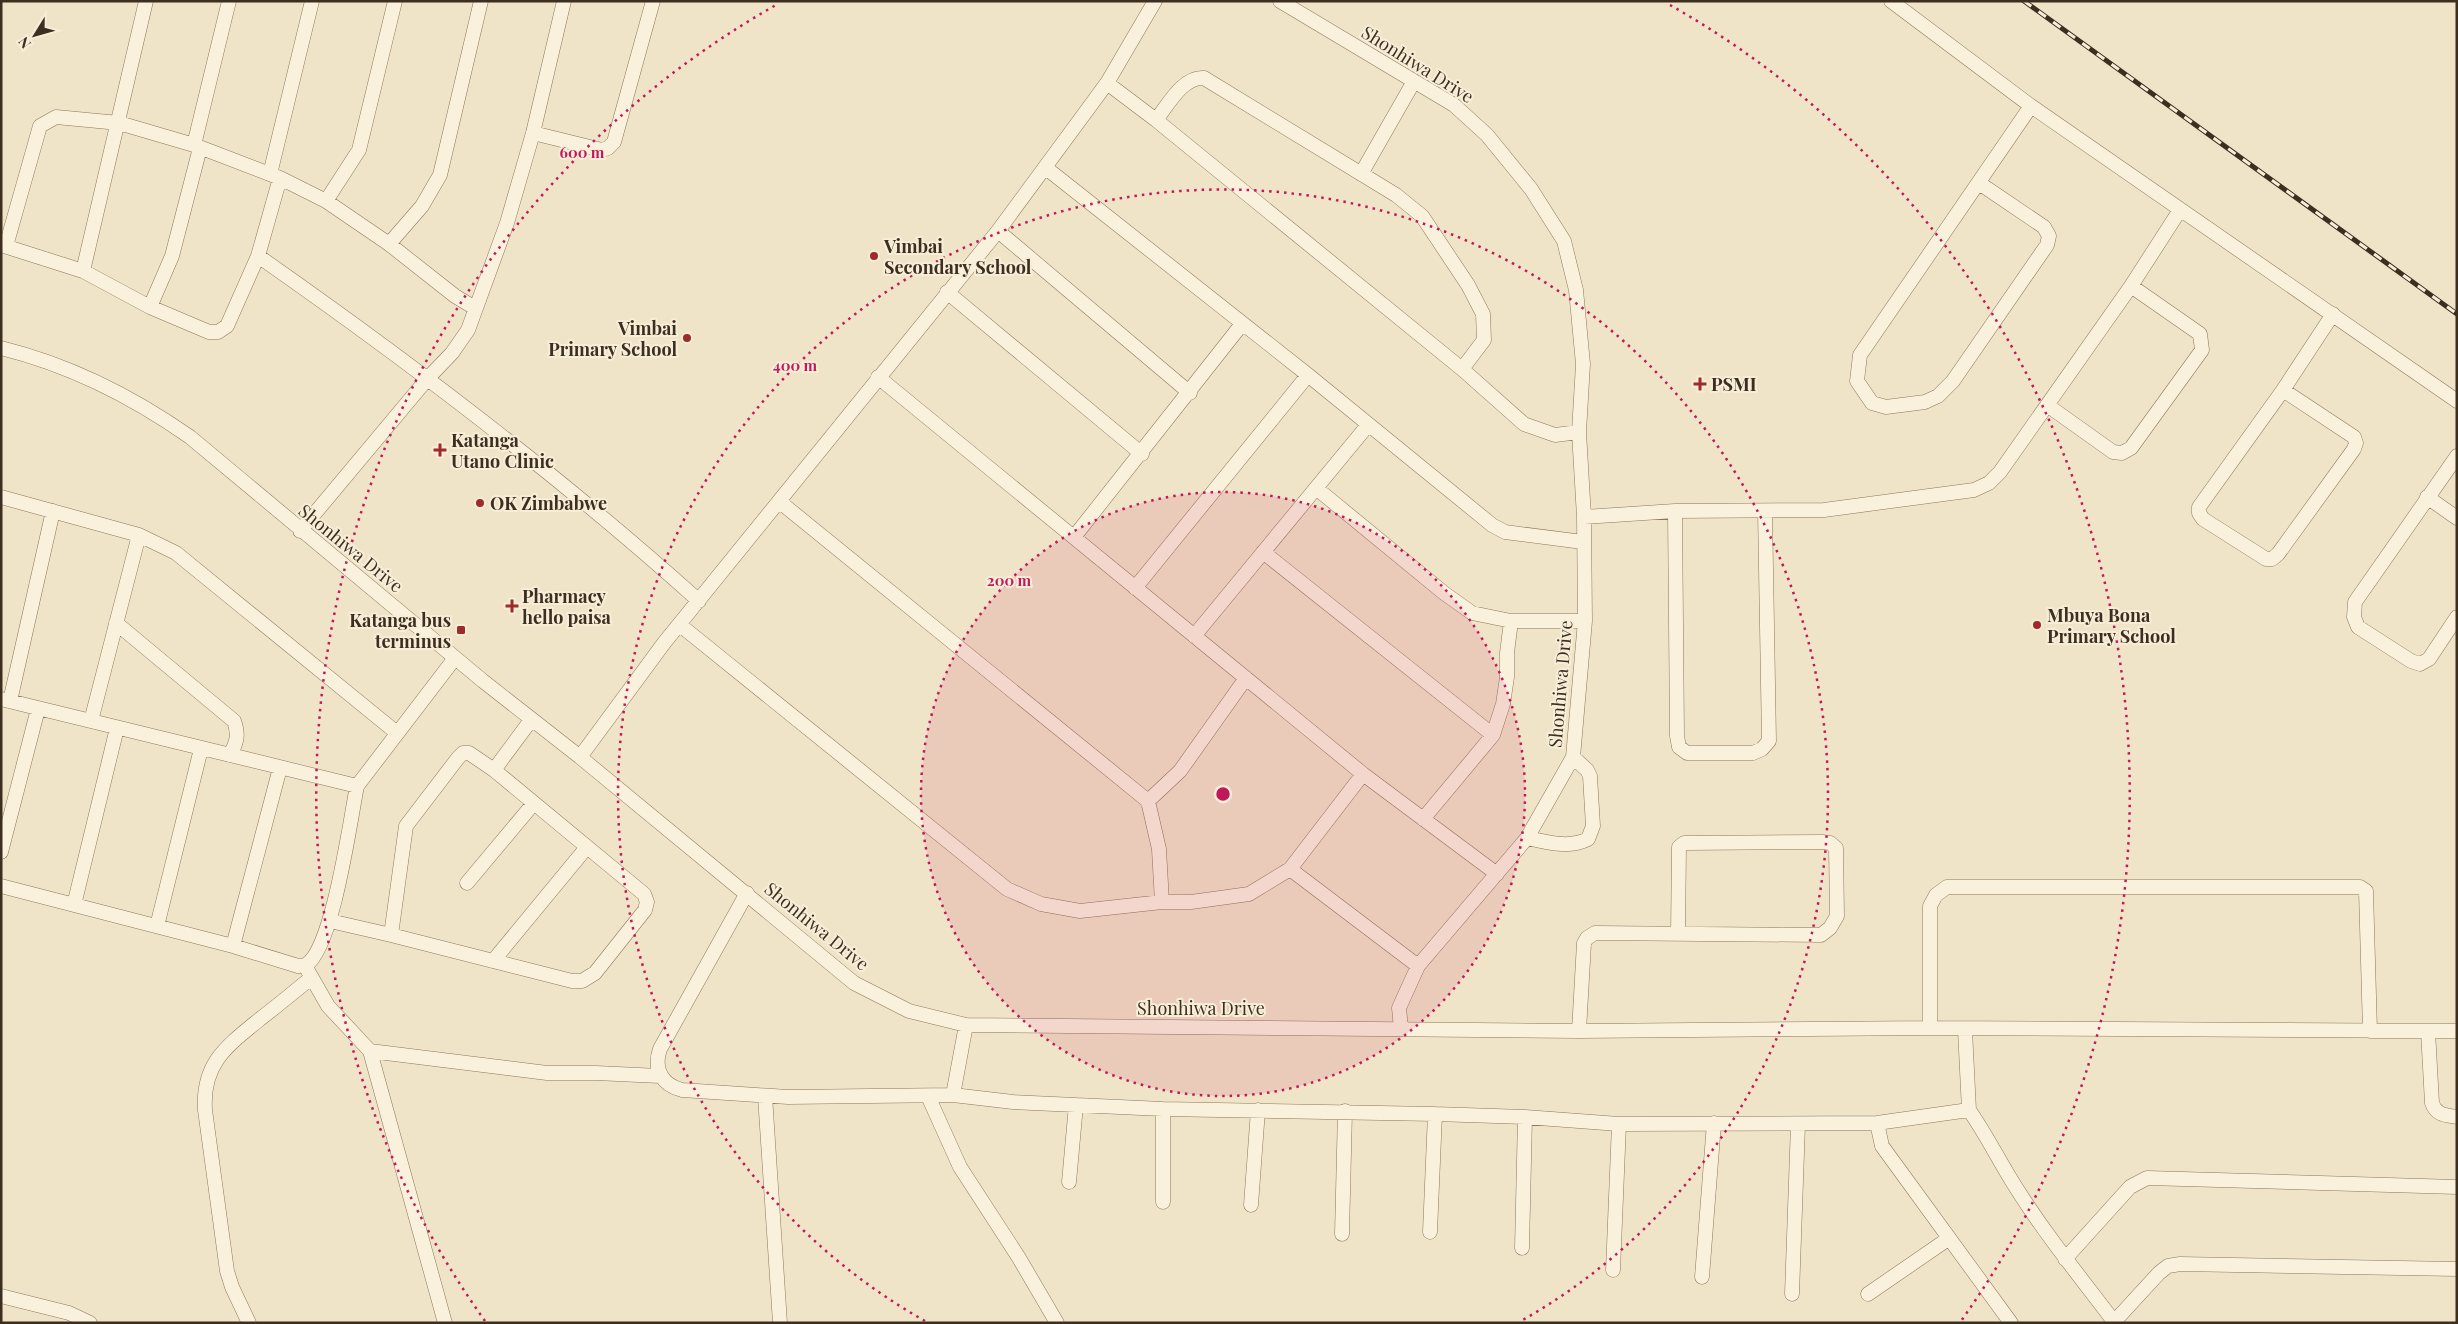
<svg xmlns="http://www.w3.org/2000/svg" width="2458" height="1324" font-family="'Playfair Display',serif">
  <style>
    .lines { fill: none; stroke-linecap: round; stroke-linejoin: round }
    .minor-casing { stroke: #8d765c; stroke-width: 15 }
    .minor { stroke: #faf1dc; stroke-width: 14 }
    .rail-casing { stroke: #3d2e20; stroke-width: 5 }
    .rail { stroke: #f7eed8; stroke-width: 3; stroke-dasharray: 9; stroke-linecap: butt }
    .ring { fill: none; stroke: #c2185b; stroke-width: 2.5; stroke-dasharray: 2.5 5 }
    .poi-dot { fill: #9e2a2b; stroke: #f7eed8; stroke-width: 2 }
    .labels { text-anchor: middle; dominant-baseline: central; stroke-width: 4; stroke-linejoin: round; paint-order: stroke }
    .street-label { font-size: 18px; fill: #3d2e20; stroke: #f7eed8 }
    .poi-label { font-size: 18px; font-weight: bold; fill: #3d2e20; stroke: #f7eed8; text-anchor: start }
    .centre { fill: #c2185b; stroke: #f7eed8; stroke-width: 2.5 }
    .ring-label { font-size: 15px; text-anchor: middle; font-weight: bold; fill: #c2185b; stroke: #f7eed8; stroke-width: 4; stroke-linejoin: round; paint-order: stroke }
  </style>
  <rect width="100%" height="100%" fill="#f0e4c8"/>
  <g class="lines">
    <g class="minor-casing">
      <path id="minor" d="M1280,1L1454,105L1487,135L1531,189L1564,241L1576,290L1583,364L1579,432L1584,517L1585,621L1573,757L1527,838L1418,966L1399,1008L1401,1028
        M1891,1L2031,106L2457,401
        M1107,83L1156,120L1462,369L1524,424L1555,435L1579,432
        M1156,120C1168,105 1183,76 1204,78L1396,195L1422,216L1468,285L1483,314L1484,340L1462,369
        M533,133L602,150L608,148L614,142L653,1
        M194,145L229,1
        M1046,168L1308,375L1492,525L1505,532L1583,542
        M270,174L312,1
        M1361,174L1413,83
        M1979,183L2044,227L2049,236L2047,245L1953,381L1938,396L1925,402L1886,407L1872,403L1857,381L1860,355L2031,106
        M326,201L359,150L395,1
        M998,231L1190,393
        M389,244L422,206L440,175L481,1
        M1,245L83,271L150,307L209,332H218L227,326L258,256L280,178
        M6,246L40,126L56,117L119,123L194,145L280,178L326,201L389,244L455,296L475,308
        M258,256C411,363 560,476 699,601
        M83,271L146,1
        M947,292L1142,454
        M150,307L172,256L200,148
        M1,348C70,365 133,397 190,437L483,681L580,757L854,983L909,1011L966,1025L1579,1031L1930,1028L2457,1031
        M878,377L1363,774L1497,874
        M2283,390L2354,437L2356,443L2354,449L2278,554L2272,559H2266L2203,519L2199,513V507L2283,390L2333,314
        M2047,405L2113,452L2122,453L2131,448L2202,350L2200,334L2131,286
        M2457,456L2355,602L2354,617L2358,627L2411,661L2420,664L2429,659L2457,617
        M1316,488L1444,593L1472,613L1511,621H1585
        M1,497L139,535L176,553L397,733
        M2427,497L2457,518
        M780,502L1148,801L1159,849L1162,902H1191L1249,894L1290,869L1363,774
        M1675,511L1677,736L1679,747L1687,753H1753L1762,749L1769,741L1765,511
        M1584,517L1675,511L1824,510L1974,490L1989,483L2000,472L2131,286L2180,210
        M300,531L428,378L452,353L468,330L507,223L533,133L564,1
        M1074,537L1242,324
        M1263,552L1493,735
        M1135,588L1308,375
        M116,623L234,721C239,735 237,742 230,755
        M680,625L1007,889L1041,904L1080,911L1162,902
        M1194,636L1368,425
        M1,699L357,786L455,658
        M10,701L53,511
        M91,721L139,535
        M580,757L664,643L998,231L1107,83L1155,1
        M494,770L531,720
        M1148,801L1180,771L1246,678
        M1423,819L1493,735L1503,704L1507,677V653L1511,621
        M1527,838C1548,842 1568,849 1588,839L1593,826L1590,776L1587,770L1573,757
        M1,852L38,709
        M1290,869L1418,966
        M467,883L534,803
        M1,886L233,946L298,966L306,965C333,948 350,821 357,786
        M747,893L660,1049C653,1069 662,1085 682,1090L788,1097L953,1095
        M74,905L117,728
        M330,921L391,935L406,826L458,758L463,753H469L494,770L644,894L647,902L645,910L595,973L582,981H572L391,935
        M157,926L201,749
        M233,946L280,768
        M493,961L587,847
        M308,971L328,1006L370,1051L445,1323
        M966,1025L953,1095L1013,1102L1163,1109L1435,1114L1525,1117L1619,1124L1877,1123L1969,1110L1965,1030
        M1930,1028V906L1936,895L1947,887H2360L2366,891L2370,1031
        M1579,1031L1584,943L1587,938L1595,933L1821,935L1830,928L1837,916L1836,848L1830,843L1822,842L1684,843L1679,847L1678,934
        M2428,1031L2432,1103C2436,1115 2445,1115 2457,1117
        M370,1051L547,1073H596L660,1076
        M765,1096L780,1323
        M928,1096L960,1167L1019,1258L1057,1323
        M1969,1110C1986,1134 1999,1161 2015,1186C2045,1234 2081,1278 2115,1323
        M1877,1123L1882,1146L2011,1323
        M1069,1182L1076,1105
        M1163,1202V1109
        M1251,1205L1258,1110
        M1430,1232L1435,1114
        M1342,1234L1345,1111
        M1522,1248L1525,1117
        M2065,1259L2130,1187L2147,1178L2457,1187
        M1613,1270L1619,1124
        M1702,1277L1714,1123
        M1792,1294L1798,1124
        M1868,1294L1948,1239
        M1,1296L69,1313L90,1323
        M2114,1322L2159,1273L2168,1266L2180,1264L2457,1269
        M249,1323L232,1287L227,1271L205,1110C202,1063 227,1046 260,1019C277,1006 294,992 311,978"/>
    </g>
    <use href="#minor" class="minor"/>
    <g class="rail-casing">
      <path id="rail" d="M2024,1L2457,314"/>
    </g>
    <use href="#rail" class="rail"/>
  </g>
  <circle cx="1223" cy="794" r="302" fill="#c2185b" fill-opacity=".12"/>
  <g class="ring">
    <circle cx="1223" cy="794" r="302"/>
    <path d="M925 1321A605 605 0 1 1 1521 1321"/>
    <path d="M485 1321A907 907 0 0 1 776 5M1670 5A907 907 0 0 1 1961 1321"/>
  </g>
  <g class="poi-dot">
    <circle cx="874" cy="256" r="5"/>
    <circle cx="687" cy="338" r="5"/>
    <path d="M1697.5 376.5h5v5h5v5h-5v5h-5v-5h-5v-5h5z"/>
    <path d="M437.5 442.5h5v5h5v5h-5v5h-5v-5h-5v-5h5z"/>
    <circle cx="480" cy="503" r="5"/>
    <path d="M509.5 598.5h5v5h5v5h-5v5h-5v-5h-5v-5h5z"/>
    <circle cx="2037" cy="625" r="5"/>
    <rect x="456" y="625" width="10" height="10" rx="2.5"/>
  </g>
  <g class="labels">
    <g class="street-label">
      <text transform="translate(1418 64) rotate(32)">Shonhiwa Drive</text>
      <text transform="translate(351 548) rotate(39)">Shonhiwa Drive</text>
      <text transform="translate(1560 684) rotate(-85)">Shonhiwa Drive</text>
      <text transform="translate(817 926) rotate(39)">Shonhiwa Drive</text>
      <text x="1201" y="1008">Shonhiwa Drive</text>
    </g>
    <g class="poi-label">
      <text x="884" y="246">Vimbai<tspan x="884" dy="21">Secondary School</tspan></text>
      <text x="677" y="328" text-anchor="end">Vimbai<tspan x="677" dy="21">Primary School</tspan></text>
      <text x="1711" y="384">PSMI</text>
      <text x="451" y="440">Katanga<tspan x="451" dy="21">Utano Clinic</tspan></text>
      <text x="490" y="503">OK Zimbabwe</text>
      <text x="522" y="596">Pharmacy<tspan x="522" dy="21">hello paisa</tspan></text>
      <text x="2047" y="615">Mbuya Bona<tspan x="2047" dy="21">Primary School</tspan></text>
      <text x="451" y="620" text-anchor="end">Katanga bus<tspan x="451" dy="21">terminus</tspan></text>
    </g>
  </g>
  <circle cx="1223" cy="794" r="8" class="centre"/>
  <g class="ring-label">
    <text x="582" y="158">600 m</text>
    <text x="795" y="371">400 m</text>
    <text x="1009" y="586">200 m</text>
  </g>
  <rect width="2458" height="1324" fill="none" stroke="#3d2e20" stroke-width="5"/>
  <g transform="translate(35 35) rotate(233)" stroke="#f7eed8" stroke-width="4" paint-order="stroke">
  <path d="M0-4L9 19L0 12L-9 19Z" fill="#3d2e20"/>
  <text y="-8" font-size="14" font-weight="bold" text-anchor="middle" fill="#3d2e20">N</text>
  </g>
</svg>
